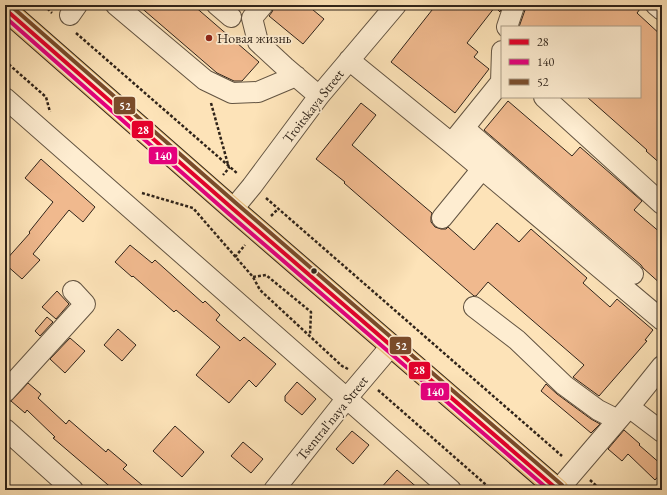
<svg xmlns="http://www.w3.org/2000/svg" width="667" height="495" font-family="'EB Garamond',serif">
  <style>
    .building { fill: #f0b98e; stroke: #30241a }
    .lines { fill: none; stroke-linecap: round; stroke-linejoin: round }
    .minor-casing { stroke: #635442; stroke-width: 22 }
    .major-casing { stroke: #30241a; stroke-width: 24 }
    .path { stroke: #30241a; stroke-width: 2.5; stroke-dasharray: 3 2; stroke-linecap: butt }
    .minor { stroke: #feedd1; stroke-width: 20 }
    .major { stroke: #eec27c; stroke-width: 22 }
    .bus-1-casing { stroke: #feedd1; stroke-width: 7 }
    .bus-2-casing { stroke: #feedd1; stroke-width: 7 }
    .bus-3-casing { stroke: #feedd1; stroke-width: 7 }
    .bus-1 { stroke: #e4002b; stroke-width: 4 }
    .bus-2 { stroke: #e5007d; stroke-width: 4 }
    .bus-3 { stroke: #7a4b2a; stroke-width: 4 }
    .poi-dot { fill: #8f2418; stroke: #feedd1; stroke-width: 1.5 }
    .bus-dot { fill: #30241a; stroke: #feedd1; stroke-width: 1.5 }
    .labels { text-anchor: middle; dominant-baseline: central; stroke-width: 3.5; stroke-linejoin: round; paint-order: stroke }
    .poi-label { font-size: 14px; fill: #30241a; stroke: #feedd1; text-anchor: start }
    .street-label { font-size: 14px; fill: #30241a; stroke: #feedd1 }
    .line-badge { stroke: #feedd1; stroke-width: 1.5 }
    .badge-label { font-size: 11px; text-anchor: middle; font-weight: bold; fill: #fff }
  </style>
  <rect width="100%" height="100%" fill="#fde3b8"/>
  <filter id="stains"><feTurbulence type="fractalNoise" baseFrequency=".005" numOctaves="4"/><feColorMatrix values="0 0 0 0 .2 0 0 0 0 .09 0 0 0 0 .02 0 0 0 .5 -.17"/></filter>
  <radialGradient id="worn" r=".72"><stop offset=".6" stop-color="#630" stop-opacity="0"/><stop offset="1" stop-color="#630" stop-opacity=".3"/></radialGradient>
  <path class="building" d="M138,5H193L259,62L242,81H234L217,73Z
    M274,5H307L324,19L303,44L269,16L272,12L274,7Z
    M436,5H502L500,12L495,7L467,43L478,52L474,57L489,69L455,113L391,62Z
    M525,5H643L637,13L662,36V165L646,151L647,150L587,97H640V27H519L525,10Z
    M508,101L572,156L580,147L642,201L634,210L662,234V285L643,268L641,265L484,130Z
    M361,103L376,115L352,145L432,213L431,217V222L435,227L441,229H446L448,227L474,250L497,223L519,242L531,229L587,278L583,283L610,307L617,299L653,330L645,340L647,341L599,396L573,377L584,365L488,282L476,296H474L344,183L345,182L316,159Z
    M41,159L95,207L83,222L69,210L33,254L40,260L22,279L5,264V261L30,233L29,232L53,202L25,178Z
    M130,245L152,263L155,260L203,303L205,301L220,315L216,320L240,341L244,337L276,364L256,387L249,380L229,403L196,375L220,347L176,310L174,312L133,276L132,277L115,262Z
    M57,291L69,304L56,319L42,307Z
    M47,317L53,322L40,336L35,331Z
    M118,329L136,345L122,361L104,345Z
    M70,338L85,351L65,373L50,359Z
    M297,382L316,399L302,415L285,401V396Z
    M28,383L41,394L38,398L66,424L69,420L106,452L108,449L127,465L123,469L148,490H114L53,438L55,437L27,410L25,413L11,401Z
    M546,384L557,394L591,419L600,424L591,433L541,391Z
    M175,426L204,452L182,477L153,451Z
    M624,430L640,444L639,445L662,465V472L655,480L628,454L622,461L608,449Z
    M352,431L369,445L353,464L336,449Z
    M243,442L263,459L251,473L231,456Z
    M397,470L420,490H379Z"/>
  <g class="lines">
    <g class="minor-casing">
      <path id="minor" d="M116,5L205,80L232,93L258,92L296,76
        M217,5L231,17
        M263,5L252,18L258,42L285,67L319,96
        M656,5L662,10
        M70,15L77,5
        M507,27L514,6
        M349,60L451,143L662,320
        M501,82L502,51
        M544,97L662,204
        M5,98L451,490
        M464,128L633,274
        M455,139L501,82H502
        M233,209L252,186L319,96L396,5
        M442,218L482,169
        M474,307L517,340L564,385L598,410L618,420
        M5,392L85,304L73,291
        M629,407L662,432
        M5,429L73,490
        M274,490L347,398L391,346
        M558,490L629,407L662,366"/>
    </g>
    <g class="major-casing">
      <path id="major" d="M5,9L233,209L558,490"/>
    </g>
    <path class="path" d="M44,5L52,13
      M76,33L238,174
      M5,61L46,97L50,112
      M211,103L229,168L223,175
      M142,193L193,208L253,277L260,290L342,366L348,369
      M266,198L562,456
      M271,216L279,208
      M235,257L245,245
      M253,277L266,275L311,312L310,335
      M378,390L492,490
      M590,480L601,490"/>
    <use href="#minor" class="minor"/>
    <use href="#major" class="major"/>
    <g class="bus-1-casing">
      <path id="bus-1" d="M5,9L233,209L558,490"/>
    </g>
    <g class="bus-2-casing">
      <path id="bus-2" d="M5,17L229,214L549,490"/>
    </g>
    <g class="bus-3-casing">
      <path id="bus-3" d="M10,5L237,204L562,485"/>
    </g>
    <use href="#bus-1" class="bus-1"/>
    <use href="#bus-2" class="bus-2"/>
    <use href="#bus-3" class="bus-3"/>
  </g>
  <circle class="poi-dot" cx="209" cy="38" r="4"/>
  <circle class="bus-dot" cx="314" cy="271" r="3.5"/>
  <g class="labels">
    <g class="poi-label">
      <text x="217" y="38">Новая жизнь</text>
    </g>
    <g class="street-label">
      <text transform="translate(313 106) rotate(-52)">Troitskaya Street</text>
      <text transform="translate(332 418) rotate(-51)">Tsentral'naya Street</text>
    </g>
  </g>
  <g class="line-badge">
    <rect x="113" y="96" width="23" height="19" rx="4" fill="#7a4b2a"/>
    <rect x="131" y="120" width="23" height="19" rx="4" fill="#e4002b"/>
    <rect x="148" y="146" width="30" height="19" rx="4" fill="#e5007d"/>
    <rect x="389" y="336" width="23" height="19" rx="4" fill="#7a4b2a"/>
    <rect x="408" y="361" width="23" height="19" rx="4" fill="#e4002b"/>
    <rect x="420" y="382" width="30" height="19" rx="4" fill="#e5007d"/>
  </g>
  <g class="badge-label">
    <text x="125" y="110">52</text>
    <text x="143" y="134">28</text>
    <text x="163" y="160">140</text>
    <text x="401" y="350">52</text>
    <text x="419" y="374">28</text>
    <text x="435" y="396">140</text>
  </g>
  <rect width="667" height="495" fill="none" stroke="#fde3b8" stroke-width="20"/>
  <rect x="6" y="6" width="655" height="483" fill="none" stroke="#30241a" stroke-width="2"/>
  <rect x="10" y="10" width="647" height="475" fill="none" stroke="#30241a"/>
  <rect x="501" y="26" width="140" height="72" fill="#feedd1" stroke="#ac9d88"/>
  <rect x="509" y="39" width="20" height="6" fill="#e4002b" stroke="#ac9d88"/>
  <text x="537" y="46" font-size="12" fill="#30241a">28</text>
  <rect x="509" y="59" width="20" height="6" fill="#e5007d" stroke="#ac9d88"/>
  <text x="537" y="66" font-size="12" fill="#30241a">140</text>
  <rect x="509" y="79" width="20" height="6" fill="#7a4b2a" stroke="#ac9d88"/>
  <text x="537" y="86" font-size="12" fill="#30241a">52</text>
  <rect width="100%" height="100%" filter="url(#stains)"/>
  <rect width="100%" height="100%" fill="url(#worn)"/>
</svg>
